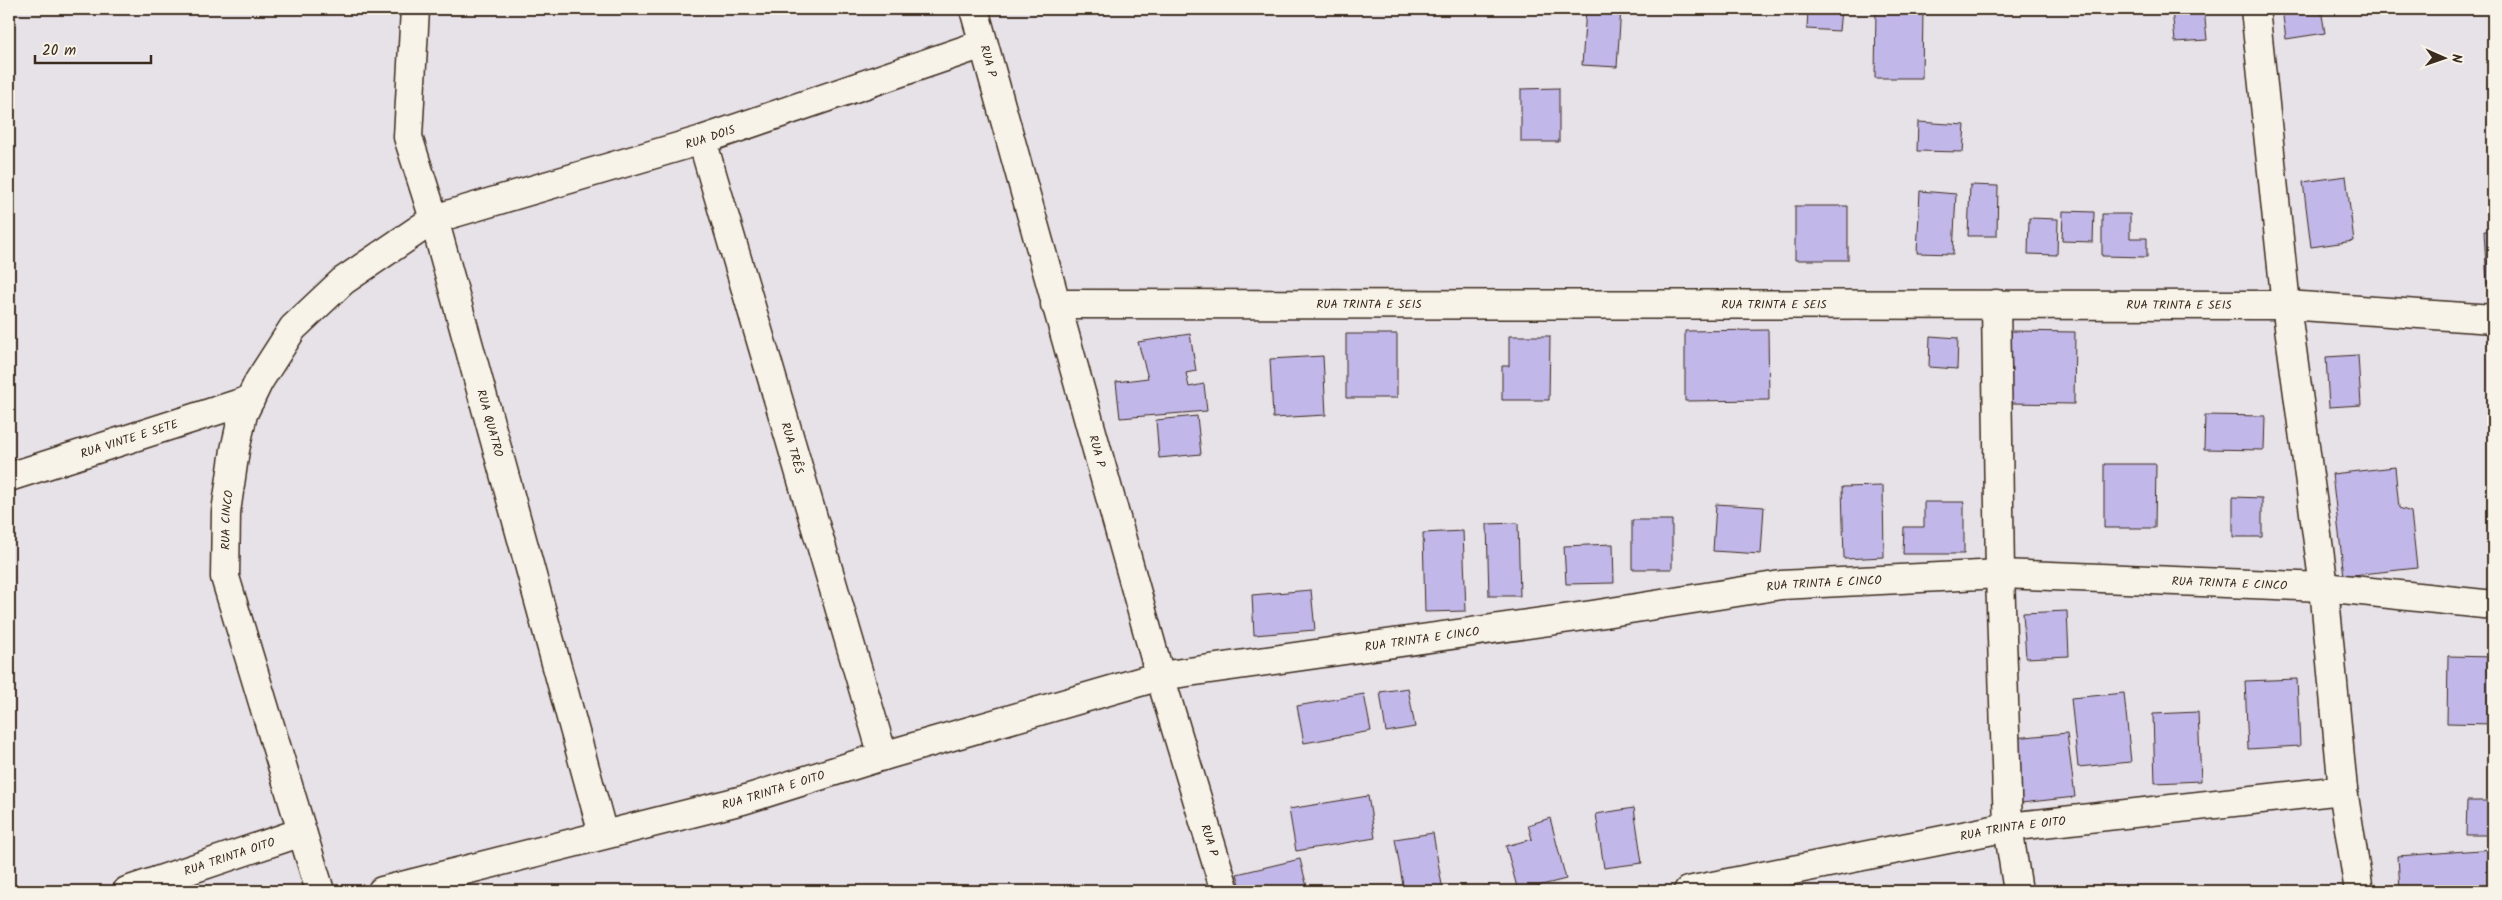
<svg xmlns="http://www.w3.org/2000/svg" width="2502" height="900" font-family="Kalam,sans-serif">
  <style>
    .building { fill: #c1b7e8; stroke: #3b2a1e }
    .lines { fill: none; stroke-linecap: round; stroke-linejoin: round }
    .minor-casing { stroke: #3b2a1e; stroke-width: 31 }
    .tertiary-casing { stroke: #3b2a1e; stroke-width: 31 }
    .minor { stroke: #f7f3e8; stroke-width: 28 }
    .tertiary { stroke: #f7f3e8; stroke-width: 28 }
    .labels { text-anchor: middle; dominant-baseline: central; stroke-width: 4; stroke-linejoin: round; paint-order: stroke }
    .street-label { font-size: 12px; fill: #3b2a1e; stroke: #f7f3e8 }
  </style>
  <rect width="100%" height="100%" fill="#e7e1e8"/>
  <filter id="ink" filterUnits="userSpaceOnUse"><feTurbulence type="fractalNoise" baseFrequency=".02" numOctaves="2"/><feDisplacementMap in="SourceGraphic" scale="10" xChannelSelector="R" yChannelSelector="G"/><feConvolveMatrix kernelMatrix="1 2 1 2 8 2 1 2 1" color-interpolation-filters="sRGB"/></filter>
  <g filter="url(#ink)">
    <path class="building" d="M1586,9H1621L1617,67L1582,65Z
      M1808,9H1841L1839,31L1807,29Z
      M1876,9H1923L1922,78H1875Z
      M2172,9H2204L2207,40L2175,42Z
      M2282,9H2321L2325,33L2286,39Z
      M1559,88V142H1521V89Z
      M1918,122L1965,125L1963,152L1917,151Z
      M2346,176L2354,241L2311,247L2303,182Z
      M1970,185L1998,186L1997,236H1968Z
      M1920,191L1956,194L1953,254L1917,253Z
      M1795,206H1848V260H1795Z
      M2063,211L2094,212L2093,242L2062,241Z
      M2102,214H2130V238H2147V257L2102,256Z
      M2029,218L2058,219L2057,255L2028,254Z
      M2484,231H2493V284H2487Z
      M1768,330L1769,400L1685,401V331Z
      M2011,331L2075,332L2074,404L2010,403Z
      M1190,334L1196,371L1186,373L1189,387L1204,384L1207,411L1120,418L1116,382L1148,378L1138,342Z
      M1346,334H1397V398H1346Z
      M1509,336H1550L1549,400H1502V366H1509Z
      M1930,336L1958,338L1957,369L1929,367Z
      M2358,355L2361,405L2329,407L2326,357Z
      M1323,356L1326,415L1273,418L1270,359Z
      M2205,415L2265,416L2264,450L2204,449Z
      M1197,416L1201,454L1159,458L1156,420Z
      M2104,464H2156L2155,528H2104Z
      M2395,467L2399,508L2411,512L2417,568L2344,576L2332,474Z
      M1883,486L1884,557L1844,559L1842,487Z
      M2233,497L2262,498V537H2233Z
      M1924,502H1964V554H1903L1904,527H1924Z
      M1716,504L1764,507L1761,554L1713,551Z
      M1632,520H1672V569H1632Z
      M1518,523L1520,596H1489L1487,524Z
      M1463,531L1466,611L1425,612L1423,533Z
      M1613,544L1614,583L1566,584L1564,546Z
      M1311,590L1315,630L1254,635L1252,595Z
      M2067,611L2069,656L2026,658L2023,613Z
      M2448,656L2493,657V724L2447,723Z
      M2297,679L2300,746L2248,749L2245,681Z
      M1408,688L1415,727L1386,732L1380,692Z
      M2124,693L2131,762L2078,767L2071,698Z
      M1364,694L1371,731L1304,743L1297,706Z
      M2198,712L2201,781L2155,783L2153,714Z
      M2067,733L2075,797L2021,803L2014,738Z
      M1368,796L1375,838L1296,851L1289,809Z
      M2467,801H2493V835H2466Z
      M1634,808L1642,863L1604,868L1596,814Z
      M1550,818L1566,879L1518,891L1506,846L1532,839L1528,825Z
      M1433,833L1443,891H1404L1395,839Z
      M2493,849V891H2400L2398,856Z
      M1300,859L1308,891H1242L1237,874Z"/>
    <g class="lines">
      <g class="minor-casing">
        <g id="minor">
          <path id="s1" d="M415,9L408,137L434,219L603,834"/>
          <path d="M2255,9L2286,305L2324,587L2343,790L2359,891"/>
          <path id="s2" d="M702,140L883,756"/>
          <path id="s3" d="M1055,304L2286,305L2493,319"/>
          <path d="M1996,304L2000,574L2008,827L2018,891"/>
          <path id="s4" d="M9,477L250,400"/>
          <path id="s5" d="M127,891L302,832"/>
          <path id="s6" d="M320,891L225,577L226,512L235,450L243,414L259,381L293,328L343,281L434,219L702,140L983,44"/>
          <path id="s7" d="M382,891L743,800L883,756L1160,676L1592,615L1781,585L2000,574L2324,587L2493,605"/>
          <path id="s8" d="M1688,891L2008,827L2343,790"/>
        </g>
      </g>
      <g class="tertiary-casing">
        <g id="tertiary">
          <path id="s9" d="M974,9L1160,676L1225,891"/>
        </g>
      </g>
      <use href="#minor" class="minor"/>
      <use href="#tertiary" class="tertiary"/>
    </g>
  </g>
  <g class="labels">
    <g class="street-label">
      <text stroke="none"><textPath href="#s9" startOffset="54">RUA P</textPath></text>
      <text stroke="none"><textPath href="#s6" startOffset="1059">RUA DOIS</textPath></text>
      <text stroke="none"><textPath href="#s3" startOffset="314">RUA TRINTA E SEIS</textPath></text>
      <text stroke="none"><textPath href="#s3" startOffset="719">RUA TRINTA E SEIS</textPath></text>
      <text stroke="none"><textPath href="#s3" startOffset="1124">RUA TRINTA E SEIS</textPath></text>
      <text stroke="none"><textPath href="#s1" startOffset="426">RUA QUATRO</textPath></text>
      <text stroke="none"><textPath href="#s4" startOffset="126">RUA VINTE E SETE</textPath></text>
      <text stroke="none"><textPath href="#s2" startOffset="321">RUA TRÊS</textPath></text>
      <text stroke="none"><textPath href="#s9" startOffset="459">RUA P</textPath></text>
      <text stroke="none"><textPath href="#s6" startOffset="385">RUA CINCO</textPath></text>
      <text stroke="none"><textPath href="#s7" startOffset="1884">RUA TRINTA E CINCO</textPath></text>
      <text stroke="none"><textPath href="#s7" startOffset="1478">RUA TRINTA E CINCO</textPath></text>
      <text stroke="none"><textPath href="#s7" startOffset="1072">RUA TRINTA E CINCO</textPath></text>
      <text stroke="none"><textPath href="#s7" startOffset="404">RUA TRINTA E OITO</textPath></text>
      <text stroke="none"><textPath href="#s8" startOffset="331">RUA TRINTA E OITO</textPath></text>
      <text stroke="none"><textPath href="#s9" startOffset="864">RUA P</textPath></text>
      <text stroke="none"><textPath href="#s5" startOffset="108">RUA TRINTA OITO</textPath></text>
    </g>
  </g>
  <rect width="2502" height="900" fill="none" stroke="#f7f3e8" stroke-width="30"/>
  <rect x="15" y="15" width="2472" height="870" fill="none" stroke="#3b2a1e" stroke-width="2" filter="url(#ink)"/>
  <g transform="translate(2444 58) rotate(92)" stroke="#f7f3e8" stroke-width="4" paint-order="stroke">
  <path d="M0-4L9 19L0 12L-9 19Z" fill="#3b2a1e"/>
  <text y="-8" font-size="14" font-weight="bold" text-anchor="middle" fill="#3b2a1e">N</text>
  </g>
  <path d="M35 55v8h116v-8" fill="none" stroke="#3b2a1e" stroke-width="2.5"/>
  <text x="42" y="55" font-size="15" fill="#3b2a1e" stroke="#f7f3e8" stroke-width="4" paint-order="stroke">20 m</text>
</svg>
